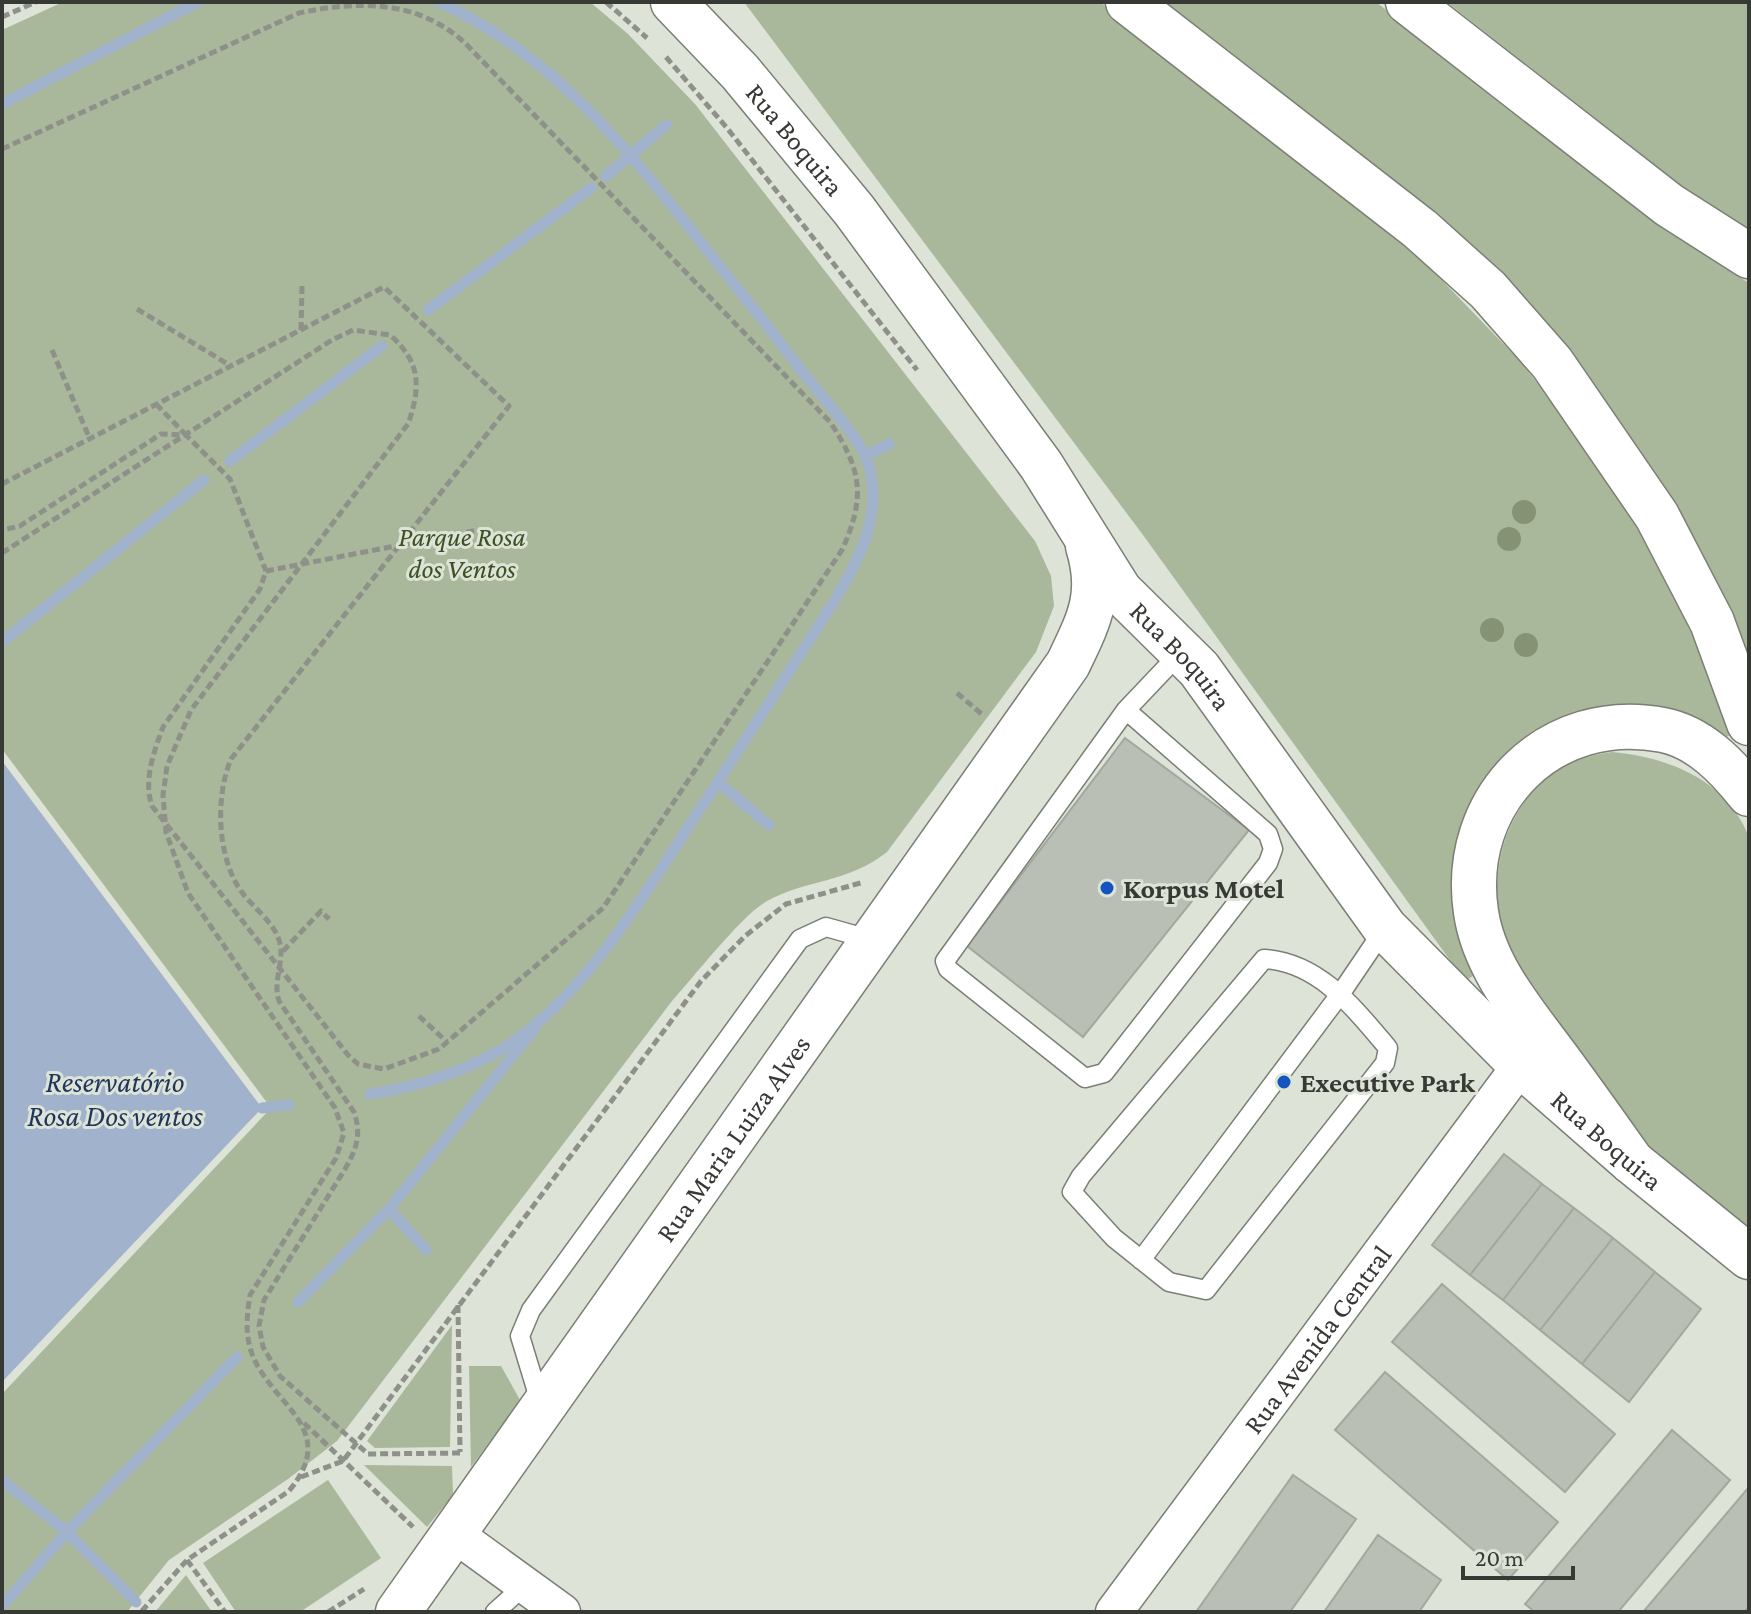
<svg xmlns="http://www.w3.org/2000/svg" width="1751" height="1614" font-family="'Crimson Pro',serif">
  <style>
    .green { fill: #a9b79b }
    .water { fill: #a1b2cd }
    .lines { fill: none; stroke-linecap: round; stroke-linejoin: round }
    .stream { stroke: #a1b2cd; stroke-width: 11 }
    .building { fill: #b9bfb4; stroke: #a3a89d; stroke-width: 2 }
    .lane-casing { stroke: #7a7f74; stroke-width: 21 }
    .street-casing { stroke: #7a7f74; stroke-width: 39 }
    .secondary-casing { stroke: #7a7f74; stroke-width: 47 }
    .highway-casing { stroke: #7a7f74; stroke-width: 47 }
    .path { stroke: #8d9189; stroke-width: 5; stroke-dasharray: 8 4; stroke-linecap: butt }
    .lane { stroke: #fff; stroke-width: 18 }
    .street { stroke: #fff; stroke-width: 36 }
    .secondary { stroke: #fff; stroke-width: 44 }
    .highway { stroke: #fff; stroke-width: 44 }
    .tree { fill: #859374 }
    .poi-dot { fill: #1354bf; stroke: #dde3d7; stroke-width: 3 }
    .labels { text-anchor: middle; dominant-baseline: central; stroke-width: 6; stroke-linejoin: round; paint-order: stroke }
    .street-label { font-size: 28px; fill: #373935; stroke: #dde3d7 }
    .park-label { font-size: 28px; font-style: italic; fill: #3d5123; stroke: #dde3d7 }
    .poi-label { font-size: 28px; font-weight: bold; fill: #373935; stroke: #dde3d7; text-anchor: start }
    .water-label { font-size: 30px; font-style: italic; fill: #1f365c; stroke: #dde3d7 }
  </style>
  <rect width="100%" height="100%" fill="#dde3d7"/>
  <path class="green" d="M63,2H590L628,34L695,104L1035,541L1051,576L1054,606L1036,652L887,852C846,884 807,879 767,901C742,915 694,977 672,1001L337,1441L288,1479L169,1560L127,1612H2V1394L271,1108L2,749V30Z
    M744,2H1100L1330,182L1433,271L1518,359L1589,447L1654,551L1693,637L1730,735L1719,741L1690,726L1506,761L1479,972L1465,981L1143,535Z
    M1160,2H1376L1613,191L1681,240L1749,283V678L1627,437Z
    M1447,2H1749V229L1694,196Z
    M1612,752C1668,757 1727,780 1749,837V1230C1721,1207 1691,1185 1664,1161C1605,1107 1556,1043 1521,972C1515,960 1506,947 1502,934C1493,899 1496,853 1513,821C1538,775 1561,760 1612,752Z
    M452,1325L450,1447L375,1448L367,1441Z
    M469,1366H501L520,1400L471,1467Z
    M364,1465L452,1466L453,1495L427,1527Z
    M328,1480L381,1558L300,1612H236L203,1563Z
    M186,1575L212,1612H155Z"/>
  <path class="water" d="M2,761L262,1108L2,1382Z"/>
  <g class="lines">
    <path class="stream" d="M2,104L198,2
      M606,176L666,125
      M428,310L591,188
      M865,456L889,444
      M230,461L382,346
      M2,642L204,480
      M718,782L769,825
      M370,1094C417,1087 466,1071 507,1046C582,998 646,893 694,818C741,747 786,676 832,605C859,559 886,512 866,457C858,437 813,385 797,365C763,319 727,276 692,231C620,140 548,52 439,2
      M262,1108L289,1105
      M389,1209L426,1250
      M298,1302L389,1209L535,1028
      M2,1480L67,1532L136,1602
      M2,1606L67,1532L237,1357"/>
  </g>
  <path class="building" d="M1125,738L1249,830L1083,1037L967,946Z
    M1504,1154L1542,1184L1470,1275L1432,1245Z
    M1542,1184L1574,1208L1503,1300L1470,1275Z
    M1574,1208L1613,1238L1540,1330L1503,1300Z
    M1613,1238L1655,1272L1582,1364L1540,1330Z
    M1655,1272L1701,1309L1629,1402L1582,1364Z
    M1442,1284L1615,1434L1565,1492L1392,1342Z
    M1385,1372L1558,1522L1508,1580L1335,1430Z
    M1672,1430L1730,1480L1618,1612H1535L1525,1604Z
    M1293,1475L1356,1519L1290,1612H1196Z
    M1749,1487V1606L1744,1612H1643Z
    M1378,1535L1441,1580L1419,1612H1324Z"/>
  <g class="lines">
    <g class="lane-casing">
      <path id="lane" d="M1126,710L1268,834L1273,849L1268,863L1104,1073L1085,1078L948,969L945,961L1126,710L1182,651
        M1264,959C1319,962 1355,1009 1388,1048L1385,1063L1206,1290L1169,1282L1114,1238L1072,1192L1081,1176Z
        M1141,1260L1341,993L1385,928
        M541,1405L520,1336L531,1310L800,939L826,927L872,940
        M495,1612L525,1585"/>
    </g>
    <g class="street-casing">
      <g id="street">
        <path d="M453,1533L562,1612"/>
        <path id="s1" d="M1114,1612L1521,1065"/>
      </g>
    </g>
    <g class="secondary-casing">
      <g id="secondary">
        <path id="s2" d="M673,2L740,72L854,210L1041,465L1120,591L1199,669L1385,928L1521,1065L1632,1162L1749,1257"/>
        <path id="s3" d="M398,1612L1068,664C1089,620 1103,595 1088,546"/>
      </g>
    </g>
    <g class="highway-casing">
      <path id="highway" d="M1128,2L1420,229L1488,290L1552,363L1657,516L1712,622L1749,723
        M1408,2L1669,205L1749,256
        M1632,1162C1608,1128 1583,1093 1558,1059C1525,1014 1484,968 1476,912C1459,800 1550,708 1663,730C1699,737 1727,766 1749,794"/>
    </g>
    <path class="path" d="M606,2L647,38
      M2,17L36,2
      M666,57L727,128L917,370
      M2,149L299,13C359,0 418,0 465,43L830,422C862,470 866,497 842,550L603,908L439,1049L384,1069L358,1064L348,1055L152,806C143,781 154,751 163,727L260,589L266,571L230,479L186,435L161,434L20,526L2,530
      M137,309L231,366
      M301,330L302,286
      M52,350L89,437
      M156,404L185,434
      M2,484L384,287L509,406L231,759C215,797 217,857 241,891C252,907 273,921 279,940C286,959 272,980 279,1001L354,1112C362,1135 356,1150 345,1169L264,1300L259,1326L263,1347L280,1376L368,1454L460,1453
      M2,553L332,340L353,330L390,335C421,362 421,387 408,424L191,710L167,766L163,795L166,832L188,893L335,1108L344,1133L336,1158L250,1295C247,1314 245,1332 251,1351C269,1405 342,1427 289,1491L187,1560L141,1612
      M266,571L478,530
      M957,693L984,716
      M283,951L321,911L329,919
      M419,1016L447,1042
      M458,1305L460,1452
      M304,1423L413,1527
      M301,1477L343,1461L701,981L745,936L786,904L864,882
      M187,1560L225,1612
      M328,1612L364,1589"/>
    <use href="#lane" class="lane"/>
    <use href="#street" class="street"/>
    <use href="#secondary" class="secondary"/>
    <use href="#highway" class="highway"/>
  </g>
  <g class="tree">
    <circle cx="1524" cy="512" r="12"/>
    <circle cx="1509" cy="539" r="12"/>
    <circle cx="1492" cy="630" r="12"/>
    <circle cx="1526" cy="645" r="12"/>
  </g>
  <g class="poi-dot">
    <circle cx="1107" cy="888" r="8"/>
    <circle cx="1284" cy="1082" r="8"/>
  </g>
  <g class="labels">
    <g class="street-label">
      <text stroke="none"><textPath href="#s2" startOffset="184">Rua Boquira</textPath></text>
      <text stroke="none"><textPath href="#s2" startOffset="830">Rua Boquira</textPath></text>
      <text stroke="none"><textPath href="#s3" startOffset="580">Rua Maria Luiza Alves</textPath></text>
      <text stroke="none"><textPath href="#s2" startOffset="1478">Rua Boquira</textPath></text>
      <text stroke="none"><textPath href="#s1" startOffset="340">Rua Avenida Central</textPath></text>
    </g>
    <g class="park-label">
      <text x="462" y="536">Parque Rosa<tspan x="462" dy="32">dos Ventos</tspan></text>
    </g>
    <g class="poi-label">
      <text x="1123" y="888">Korpus Motel</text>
      <text x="1300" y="1082">Executive Park</text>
    </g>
    <g class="water-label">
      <text x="115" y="1081">Reservatório<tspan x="115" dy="34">Rosa Dos ventos</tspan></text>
    </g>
  </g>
  <rect width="1751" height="1614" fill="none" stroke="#373935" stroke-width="8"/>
  <path d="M1463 1566v12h110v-12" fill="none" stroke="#373935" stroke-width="4"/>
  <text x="1475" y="1566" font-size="24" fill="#373935" stroke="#dde3d7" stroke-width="6" paint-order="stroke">20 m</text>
</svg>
